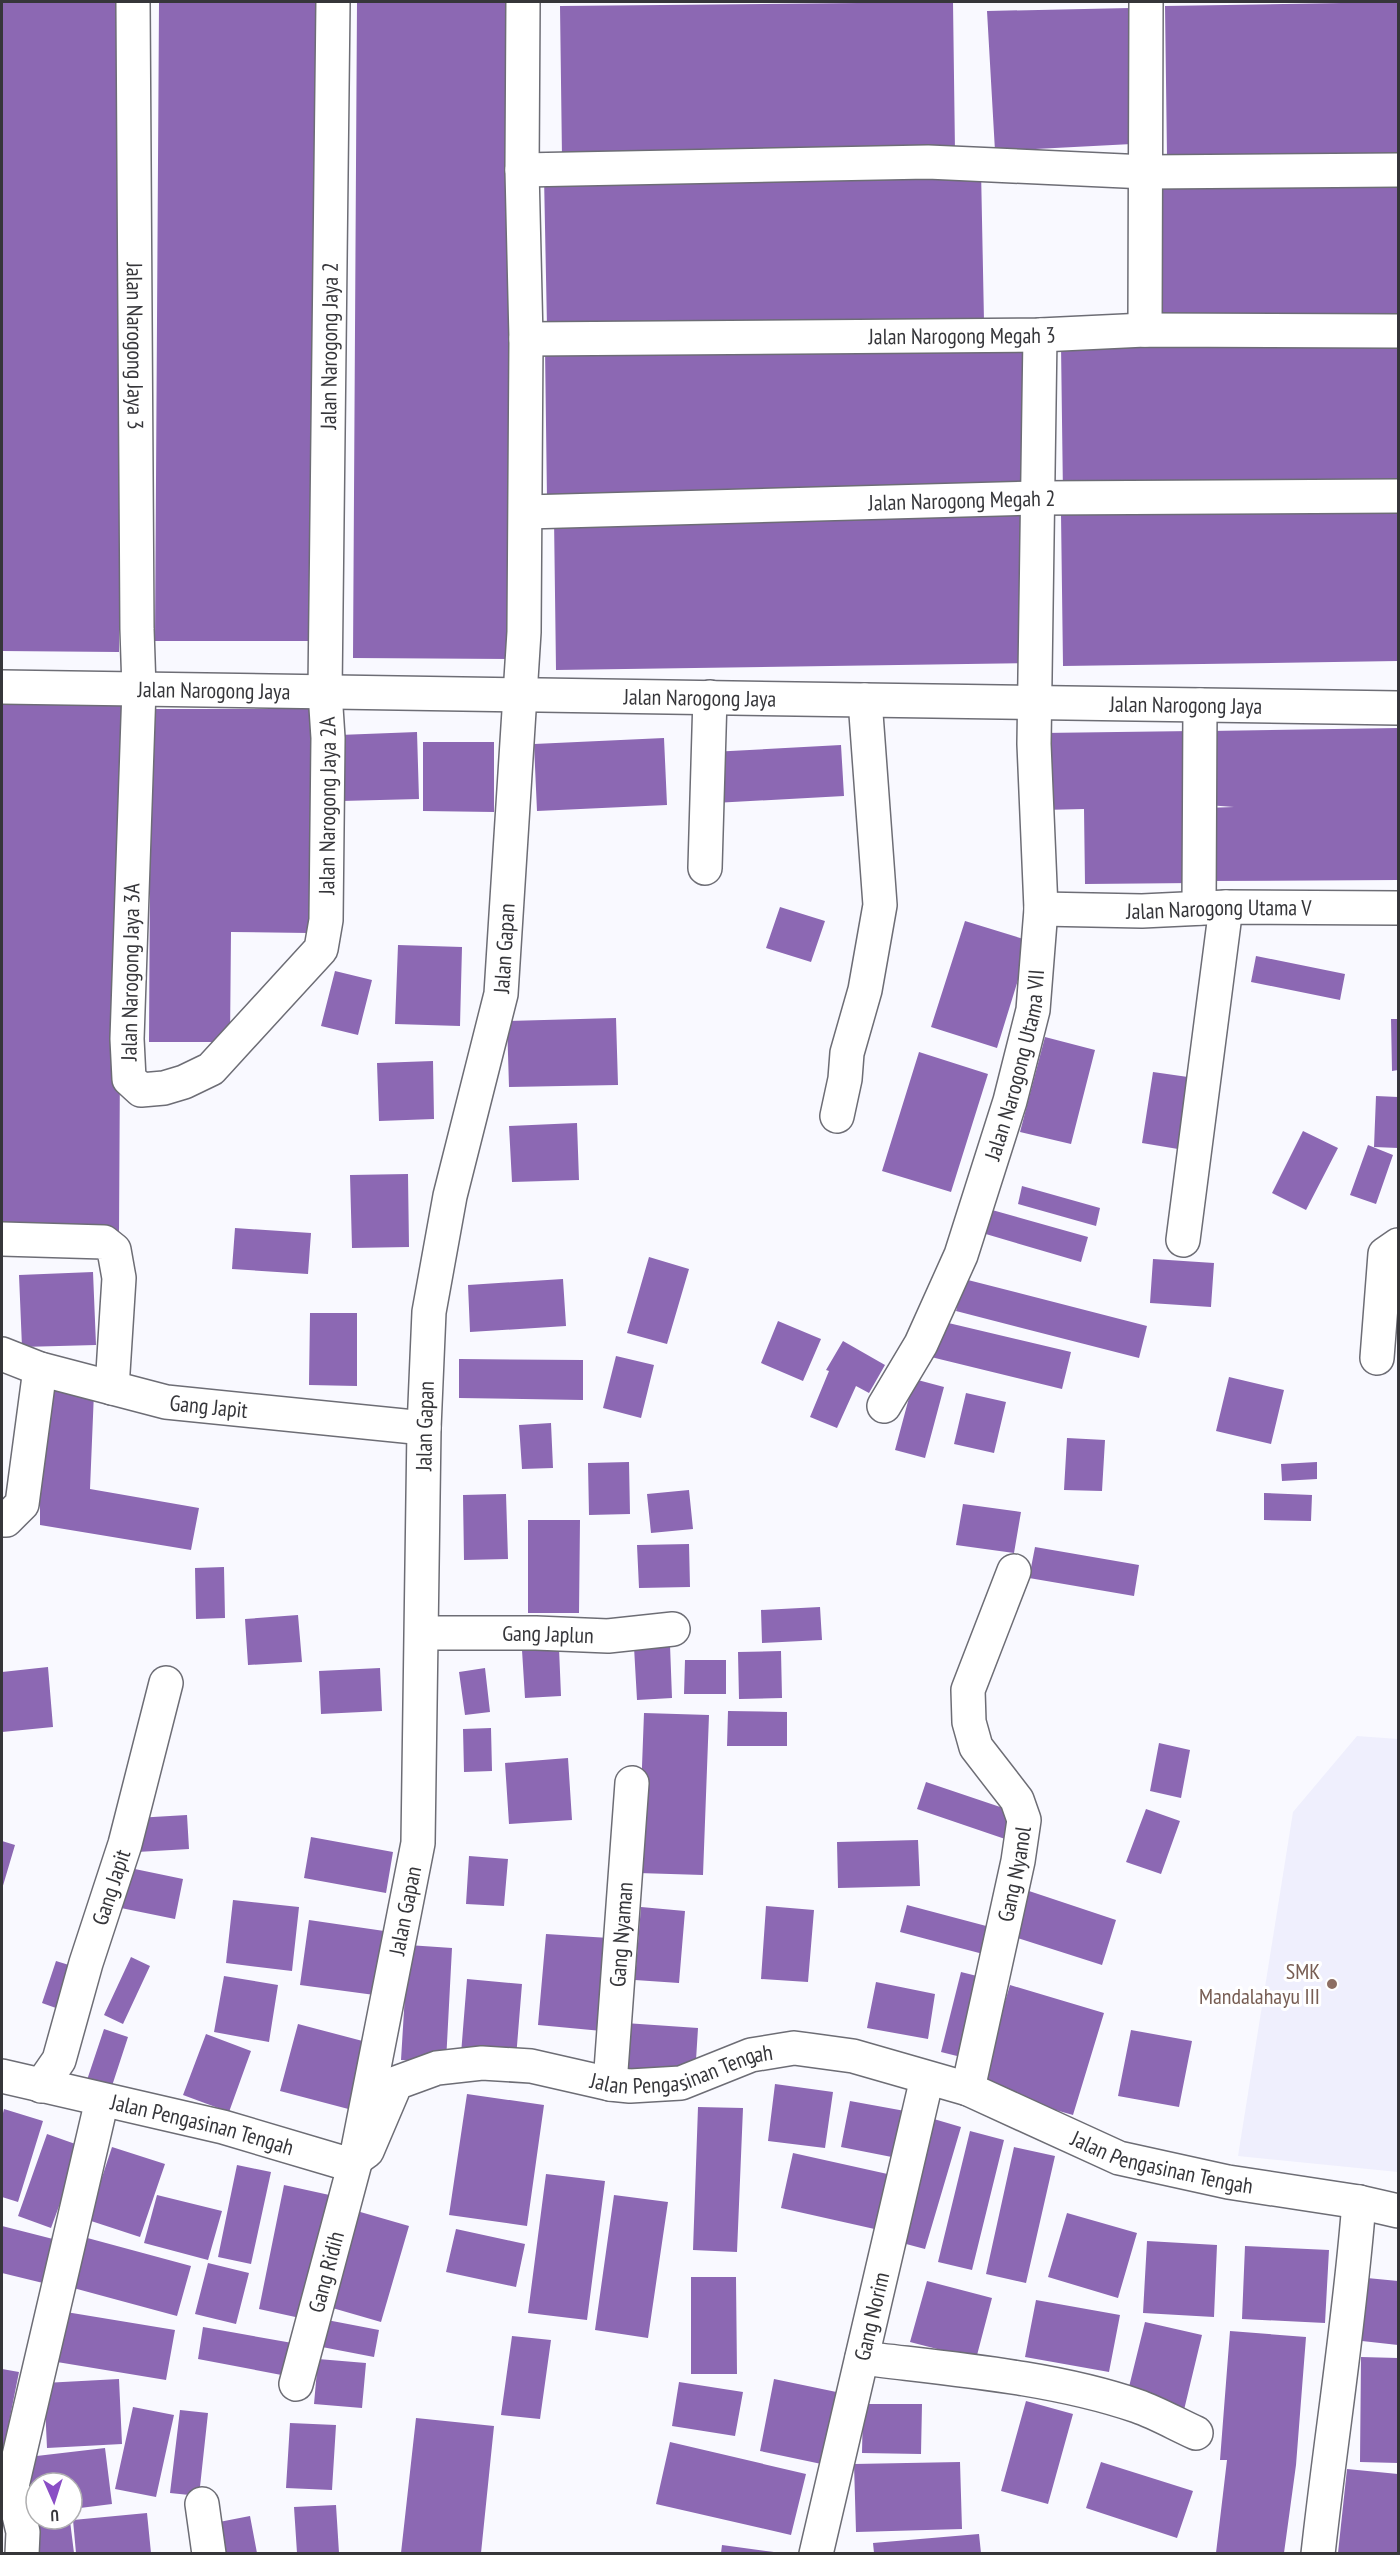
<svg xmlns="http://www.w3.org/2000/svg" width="1400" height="2555" font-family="'PT Sans Narrow',sans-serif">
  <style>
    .built { fill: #efeffd }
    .building { fill: #8c68b3 }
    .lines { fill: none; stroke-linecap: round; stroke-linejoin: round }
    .minor-casing { stroke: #6d6d75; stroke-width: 36 }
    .minor { stroke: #fff; stroke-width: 33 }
    .education-dot { fill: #8d6e63; stroke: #fff; stroke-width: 2 }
    .labels { text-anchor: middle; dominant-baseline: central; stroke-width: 6; stroke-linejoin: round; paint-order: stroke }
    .street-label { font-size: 22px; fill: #36363a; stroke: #fff }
    .education-label { font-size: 22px; fill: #785e54; stroke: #fff; text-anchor: end }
  </style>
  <rect width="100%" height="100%" fill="#f9f9ff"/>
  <path class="built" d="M1357,1736L1398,1739V2172L1238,2156L1293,1812Z"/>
  <path class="building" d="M2,2H123L119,652L2,651Z
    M159,2H319L315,641H155Z
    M357,2H517L512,659L353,658Z
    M953,2L955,152L562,158L560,6Z
    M1398,2V154L1167,157L1165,6Z
    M1130,8L1132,144L995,151L987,11Z
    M981,169L984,321L547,327L544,176Z
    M1398,174V325L1154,328L1152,177Z
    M1398,340V491L1063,496L1061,345Z
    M1022,341L1024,493L547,500L545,348Z
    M1398,510V661L1063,666L1061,514Z
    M1031,511L1033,663L556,670L554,518Z
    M2,701L122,702L119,1235H2Z
    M151,709H311L309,933L231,932L230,1042H149Z
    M1398,728V880L1206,881L1205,808L1234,807L1207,805L1209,731Z
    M1193,731L1195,883L1085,884L1084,809L1042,810V733Z
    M417,732L419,799L341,801L339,735Z
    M664,738L667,805L537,811L534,744Z
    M423,742H494V812L423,811Z
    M841,745L844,796L714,803L711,752Z
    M780,907L825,921L811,962L766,948Z
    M965,921L1030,941L997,1048L931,1027Z
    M398,945L462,947L460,1026L395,1024Z
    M1256,956L1345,974L1340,1000L1251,982Z
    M335,971L372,980L358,1035L321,1026Z
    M616,1018L618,1085L509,1087L507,1021Z
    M1391,1019H1398V1070L1392,1071Z
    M1045,1037L1095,1050L1071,1144L1020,1132Z
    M919,1052L988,1074L951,1192L882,1171Z
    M433,1061L434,1119L379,1121L377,1063Z
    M1153,1072L1195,1078L1184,1150L1142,1143Z
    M1376,1096L1398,1097V1148L1374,1147Z
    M577,1123L579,1180L512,1182L509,1126Z
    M1303,1131L1338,1148L1306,1210L1272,1193Z
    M1368,1145L1393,1155L1376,1204L1350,1195Z
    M408,1174L409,1247L352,1248L350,1175Z
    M1022,1186L1100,1208L1096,1226L1018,1204Z
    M985,1208L1088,1237L1081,1262L979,1232Z
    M235,1228L311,1233L308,1274L232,1269Z
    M649,1257L689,1269L667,1344L627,1333Z
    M1153,1259L1214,1263L1211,1307L1150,1303Z
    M93,1272L96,1345L22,1347L19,1275Z
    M563,1279L566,1326L470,1332L468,1285Z
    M964,1279L1147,1326L1139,1358L956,1311Z
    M310,1313H357V1386L309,1385Z
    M778,1321L821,1339L803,1381L761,1363Z
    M940,1321L1071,1352L1062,1389L931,1357Z
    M843,1341L885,1365L869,1393L856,1386L837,1428L810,1417L829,1371L826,1370Z
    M616,1356L654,1365L641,1418L603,1408Z
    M459,1359L583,1360V1400L459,1398Z
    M1229,1377L1284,1390L1271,1444L1216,1431Z
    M914,1379L944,1387L925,1458L895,1450Z
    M46,1390L94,1392L90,1489L199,1508L191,1550L40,1525V1480Z
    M966,1393L1006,1402L994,1453L954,1444Z
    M551,1423L553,1468L522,1469L519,1425Z
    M1067,1438L1105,1440L1102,1491L1064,1490Z
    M629,1462L630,1514L589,1515L588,1463Z
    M1317,1462V1479L1282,1481L1281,1464Z
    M689,1490L693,1529L651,1533L647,1494Z
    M1264,1493L1312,1495L1311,1521L1264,1520Z
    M506,1494L508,1559L464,1560L463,1495Z
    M963,1504L1021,1512L1014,1553L956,1545Z
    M528,1520H580L579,1613H528Z
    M689,1544L690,1587L639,1588L637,1545Z
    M1035,1547L1139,1565L1134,1596L1029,1578Z
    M224,1567L225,1618L196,1619L195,1568Z
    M820,1607L822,1640L762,1643L761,1610Z
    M298,1615L302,1662L248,1665L245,1619Z
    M670,1645L672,1698L637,1700L634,1647Z
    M559,1648L561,1696L525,1698L522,1650Z
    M781,1651L782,1698L739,1699L738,1652Z
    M685,1660H726V1694H684Z
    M48,1667L53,1727L2,1732V1672Z
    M380,1668L382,1711L321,1714L319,1671Z
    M485,1668L490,1712L465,1715L459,1672Z
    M728,1711L787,1712V1746H727Z
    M644,1713L709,1715L703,1875L638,1873Z
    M491,1728L492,1771L464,1772L463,1729Z
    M1159,1743L1190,1750L1181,1798L1150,1791Z
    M568,1758L572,1820L509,1824L505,1763Z
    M926,1782L1018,1813L1008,1840L917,1809Z
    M1146,1809L1180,1821L1161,1874L1126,1862Z
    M187,1815L189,1849L137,1852L136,1818Z
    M311,1837L393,1852L386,1893L304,1878Z
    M918,1840L920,1886L838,1888L837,1842Z
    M2,1841L15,1845L2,1889Z
    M469,1856L508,1859L504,1906L466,1904Z
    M130,1868L183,1879L175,1919L121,1908Z
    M1026,1890L1116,1920L1102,1965L1011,1936Z
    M233,1900L299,1907L292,1971L226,1963Z
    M907,1905L990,1927L983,1954L900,1932Z
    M766,1906L814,1910L808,1982L761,1979Z
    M641,1907L685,1911L679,1983L635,1980Z
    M309,1920L391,1932L382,1996L300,1985Z
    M546,1934L609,1938L602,2031L538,2025Z
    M408,1945L452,1948L446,2062L401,2060Z
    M131,1957L150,1966L123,2024L104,2015Z
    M56,1961L82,1969L67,2012L42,2003Z
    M961,1972L985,1978L965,2058L941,2052Z
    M224,1976L278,1985L269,2042L214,2032Z
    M467,1979L522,1984L516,2058L461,2054Z
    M876,1982L935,1994L928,2039L867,2028Z
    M1010,1985L1104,2013L1073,2115L979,2088Z
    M625,2023L698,2028L695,2076L621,2071Z
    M298,2024L374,2044L356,2111L280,2091Z
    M104,2029L128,2037L110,2092L86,2083Z
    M1131,2030L1192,2041L1179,2107L1118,2096Z
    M206,2034L251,2051L229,2112L183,2095Z
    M775,2084L833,2092L825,2148L768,2141Z
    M467,2094L544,2105L527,2226L449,2215Z
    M850,2101L916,2113L907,2160L841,2147Z
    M698,2107L743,2108L737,2252L693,2250Z
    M4,2109L43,2121L18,2202L2,2197V2117Z
    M927,2117L961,2127L925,2249L891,2240Z
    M970,2131L1004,2140L972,2270L938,2262Z
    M47,2134L81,2146L51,2228L18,2216Z
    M112,2147L165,2164L140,2237L88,2220Z
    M1014,2147L1055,2156L1026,2283L986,2274Z
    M793,2153L892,2175L879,2230L781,2208Z
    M237,2165L271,2172L251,2264L218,2257Z
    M546,2174L605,2181L587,2320L528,2313Z
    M284,2185L334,2196L309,2320L259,2309Z
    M157,2195L222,2211L208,2260L144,2243Z
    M614,2195L668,2202L648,2338L595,2330Z
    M350,2209L409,2226L381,2322L322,2305Z
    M1067,2213L1137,2233L1118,2298L1048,2277Z
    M2,2226L53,2239L43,2283L2,2273Z
    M456,2229L525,2244L516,2287L446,2272Z
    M80,2236L191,2266L177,2316L66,2286Z
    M1147,2241L1217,2245L1214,2317L1143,2313Z
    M1245,2246L1329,2250L1325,2323L1242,2319Z
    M208,2263L249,2273L236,2324L195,2314Z
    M691,2277H736L737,2374H691Z
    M1367,2278L1398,2281V2345L1362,2341Z
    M927,2281L992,2298L976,2359L910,2342Z
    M1036,2300L1120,2315L1109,2372L1025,2357Z
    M60,2311L175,2330L166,2380L51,2361Z
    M327,2320L379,2330L374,2357L322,2347Z
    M1145,2322L1202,2335L1184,2410L1127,2395Z
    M203,2327L298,2344L292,2377L198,2359Z
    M1230,2331L1306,2337L1296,2465L1284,2553H1216L1227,2460H1220Z
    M512,2336L551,2340L540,2419L501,2415Z
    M1361,2357L1398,2358V2463L1360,2462Z
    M318,2359L366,2363L362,2408L314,2404Z
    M2,2369L19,2372L3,2452H2Z
    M119,2379L122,2444L47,2448L44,2383Z
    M774,2379L846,2394L831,2466L760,2451Z
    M679,2382L743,2392L735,2436L672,2426Z
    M1026,2401L1073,2414L1048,2504L1001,2491Z
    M863,2404H922L921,2454L862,2453Z
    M133,2407L174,2415L156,2497L115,2489Z
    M180,2410L208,2413L199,2496L170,2493Z
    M416,2418L494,2426L481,2553H401Z
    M290,2423L336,2425L332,2490L286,2488Z
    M670,2442L806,2474L791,2535L656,2504Z
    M105,2448L112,2504L72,2509V2483H36L35,2517L28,2457Z
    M960,2462L962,2529L856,2532L854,2464Z
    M1101,2462L1193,2491L1177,2538L1086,2508Z
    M1347,2469L1398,2474V2553H1338Z
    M336,2505L339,2553H297L294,2507Z
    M147,2513L151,2553H76L73,2520Z
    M250,2516L257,2553H220L214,2523Z
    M70,2521L74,2553H28L25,2527Z
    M979,2534L981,2553H874L873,2543Z
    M722,2545L774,2552L773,2553H721Z"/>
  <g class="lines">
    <g class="minor-casing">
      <g id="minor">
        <path id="s1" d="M133,2L137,629L139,689L127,1039L129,1079L141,1090L164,1088L184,1082L211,1069L321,949L326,920L328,738L325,692L333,2"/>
        <path d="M522,170L928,162L1146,172L1398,170"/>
        <path d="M1145,330L1146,2"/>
        <path id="s2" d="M526,339L1040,335L1145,330L1398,331"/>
        <path id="s3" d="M526,512L1037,498L1398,496"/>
        <path id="s4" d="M2,687L1398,708"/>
        <path d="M705,868L710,697"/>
        <path d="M1199,908L1200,705"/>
        <path id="s5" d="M1041,909L1142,911L1226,907L1398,908"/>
        <path d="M837,1116L845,1079L847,1053L865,990L880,905L865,700"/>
        <path d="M2,1239L104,1242L114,1250L119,1278L112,1388"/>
        <path d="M1183,1240L1226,907"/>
        <path id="s6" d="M2,1354L40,1369L166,1402L424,1428"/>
        <path d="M1377,1358L1385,1254L1398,1245"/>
        <path id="s7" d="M884,1406L921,1344L961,1255L1010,1101L1033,1010L1041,909L1034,744L1040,335"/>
        <path d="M2,1520H6L22,1504L40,1369"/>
        <path id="s8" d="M422,1633H536L608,1636L673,1629"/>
        <path id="s9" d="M2,2076L223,2127L341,2162L356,2159L367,2151L396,2083L437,2068L482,2063L531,2066L610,2084L630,2086L681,2083L751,2055L794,2048L853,2056L968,2089L1119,2158L1228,2182L1359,2202L1398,2211"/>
        <path id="s10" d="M610,2084L632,1783"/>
        <path id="s11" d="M41,2086L59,2060L86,1963L125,1844L166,1683"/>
        <path id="s12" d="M968,2089L1018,1861L1024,1820L1017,1800L976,1747L969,1722L968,1690L1014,1571"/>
        <path d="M862,2358C951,2369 1053,2377 1137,2406C1157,2413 1176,2424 1196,2433"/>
        <path id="s13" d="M296,2384L356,2159L418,1843L424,1428L429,1312L450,1196L501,994L524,632L526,339L522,170L523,2"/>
        <path d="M202,2504L209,2554"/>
        <path d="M22,2554L23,2532L12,2486L102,2100"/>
        <path id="s14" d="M816,2554L927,2078"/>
        <path d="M1318,2554C1331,2436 1350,2320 1359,2202"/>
      </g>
    </g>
    <use href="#minor" class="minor"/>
  </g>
  <circle class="education-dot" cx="1332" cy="1984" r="6"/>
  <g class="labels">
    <g class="street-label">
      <text stroke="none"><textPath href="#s2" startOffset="436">Jalan Narogong Megah 3</textPath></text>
      <text stroke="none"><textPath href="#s1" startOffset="344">Jalan Narogong Jaya 3</textPath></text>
      <text stroke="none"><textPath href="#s1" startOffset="1934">Jalan Narogong Jaya 2</textPath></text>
      <text stroke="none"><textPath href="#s3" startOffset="436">Jalan Narogong Megah 2</textPath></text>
      <text stroke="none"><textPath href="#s4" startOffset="212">Jalan Narogong Jaya</textPath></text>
      <text stroke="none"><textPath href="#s4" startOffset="698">Jalan Narogong Jaya</textPath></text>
      <text stroke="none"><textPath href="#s4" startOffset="1184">Jalan Narogong Jaya</textPath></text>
      <text stroke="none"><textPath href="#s1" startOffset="1474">Jalan Narogong Jaya 2A</textPath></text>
      <text stroke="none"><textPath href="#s5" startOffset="178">Jalan Narogong Utama V</textPath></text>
      <text stroke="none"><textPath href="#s13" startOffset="1458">Jalan Gapan</textPath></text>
      <text transform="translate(130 972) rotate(-89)">Jalan Narogong Jaya 3A</text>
      <text stroke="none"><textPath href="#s7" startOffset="368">Jalan Narogong Utama VII</textPath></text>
      <text stroke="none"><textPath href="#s6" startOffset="214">Gang Japit</textPath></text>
      <text stroke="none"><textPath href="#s13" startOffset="972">Jalan Gapan</textPath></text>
      <text stroke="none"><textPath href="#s8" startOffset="126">Gang Japlun</textPath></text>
      <text stroke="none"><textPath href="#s12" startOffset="220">Gang Nyanol</textPath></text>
      <text stroke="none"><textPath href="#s11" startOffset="212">Gang Japit</textPath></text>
      <text stroke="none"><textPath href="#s13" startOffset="486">Jalan Gapan</textPath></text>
      <text stroke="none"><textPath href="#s10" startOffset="150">Gang Nyaman</textPath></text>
      <text stroke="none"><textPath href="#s9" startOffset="746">Jalan Pengasinan Tengah</textPath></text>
      <text stroke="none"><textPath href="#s9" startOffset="206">Jalan Pengasinan Tengah</textPath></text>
      <text stroke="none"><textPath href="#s9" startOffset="1250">Jalan Pengasinan Tengah</textPath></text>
      <text stroke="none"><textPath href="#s13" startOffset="116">Gang Ridih</textPath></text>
      <text stroke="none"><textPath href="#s14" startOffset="244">Gang Norim</textPath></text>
    </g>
    <g class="education-label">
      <text x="1320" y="1971">SMK<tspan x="1320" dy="25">Mandalahayu III</tspan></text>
    </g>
  </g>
  <rect width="1400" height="2555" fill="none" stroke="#36363a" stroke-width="6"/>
  <g transform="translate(54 2501) rotate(177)"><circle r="28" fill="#ffffff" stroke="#afafb0" stroke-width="1.5"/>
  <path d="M0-4.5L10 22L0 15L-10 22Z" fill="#8a4ec5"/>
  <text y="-9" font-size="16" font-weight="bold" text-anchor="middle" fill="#36363a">U</text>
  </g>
</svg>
